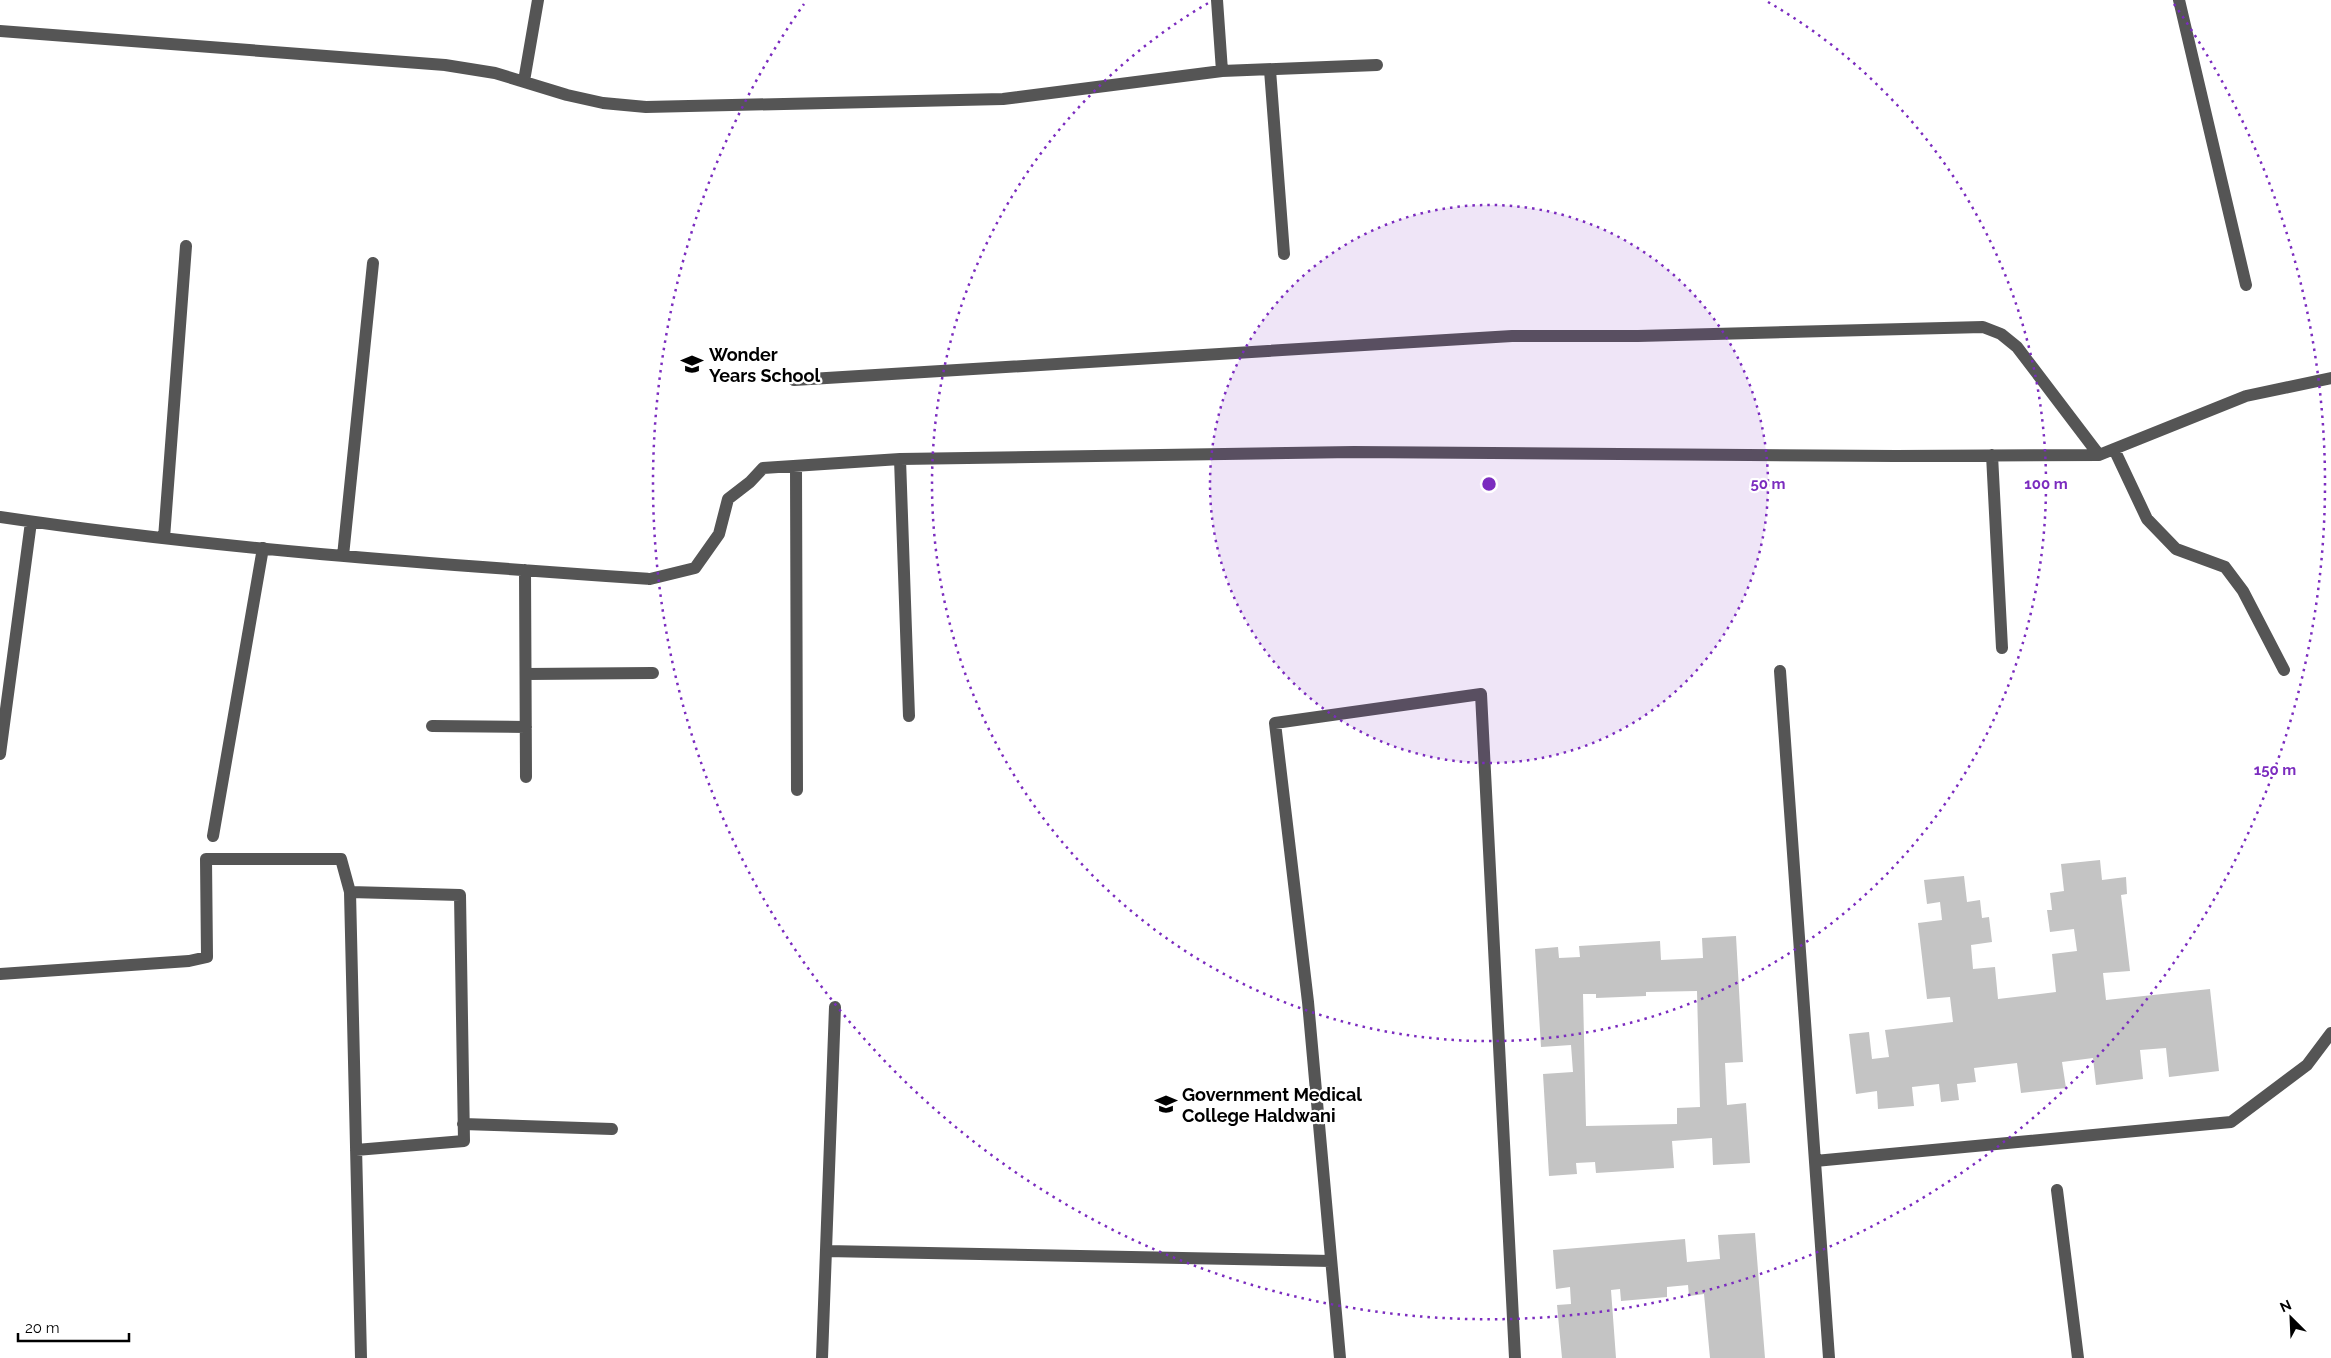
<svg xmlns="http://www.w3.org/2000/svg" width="2331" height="1358" font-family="Raleway,sans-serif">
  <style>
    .building { fill: #c4c4c4; fill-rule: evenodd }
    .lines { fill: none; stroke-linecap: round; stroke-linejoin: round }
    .minor { stroke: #555; stroke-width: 12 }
    .ring { fill: none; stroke: #7b2cbf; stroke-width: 2.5; stroke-dasharray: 2.5 5 }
    .labels { text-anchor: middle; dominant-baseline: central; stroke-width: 4.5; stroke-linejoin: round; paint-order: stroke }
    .poi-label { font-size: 18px; font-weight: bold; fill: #000; stroke: #fff; text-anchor: start }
    .centre { fill: #7b2cbf; stroke: #fff; stroke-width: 2.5 }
    .ring-label { font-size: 15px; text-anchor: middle; font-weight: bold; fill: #7b2cbf; stroke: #fff; stroke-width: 4.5; stroke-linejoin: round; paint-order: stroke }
  </style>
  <rect width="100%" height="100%" fill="#fff"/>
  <path class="building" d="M2100,860L2102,880L2126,877L2127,894L2121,895L2130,971L2103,973L2106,1000L2210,989L2219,1071L2169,1077L2166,1048L2140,1050L2143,1079L2096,1085L2093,1058L2062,1062L2066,1088L2021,1093L2017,1063L1974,1068L1976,1082L1957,1084L1959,1100L1941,1102L1939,1084L1912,1087L1914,1106L1878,1109L1877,1091L1856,1094L1849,1034L1869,1032L1872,1059L1889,1057L1885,1030L1953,1022L1950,997L1927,999L1918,923L1942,920L1940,902L1927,904L1924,880L1964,876L1967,902L1980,900L1982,918L1989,917L1992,942L1971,945L1973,969L1995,967L1998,999L2056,992L2052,954L2077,951L2074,929L2050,932L2047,910H2052L2050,893L2064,891L2061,864Z
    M1736,936L1743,1062L1725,1063L1727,1105L1746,1103L1750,1163L1713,1165L1712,1138L1672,1141L1674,1168L1596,1173L1595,1162L1576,1163L1577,1174L1549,1176L1543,1074L1573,1072L1571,1045L1541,1047L1535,949L1558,947L1559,958L1580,957L1579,946L1660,941L1661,960L1703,958L1702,938ZM1697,991L1700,1107L1677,1108V1124L1586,1126L1583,994H1596V998L1646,996V992Z
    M1755,1233L1765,1358H1710L1704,1294L1689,1296L1688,1285L1667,1287V1297L1621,1301L1620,1289L1611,1290L1616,1358H1562L1557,1305L1571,1304L1570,1287L1556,1289L1553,1250L1685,1239L1687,1262L1720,1259L1718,1235Z"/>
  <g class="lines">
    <path class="minor" d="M1217,0L1222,71
      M2179,0L2246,285
      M0,31L445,65L495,73L567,95L603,103L646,107L1003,99L1222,71L1377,65
      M1270,70L1284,254
      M524,81L538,0
      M794,380L1512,336H1638L1983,327L2001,334L2017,347L2099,455
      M2114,449L2147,519L2176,549L2225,567L2243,591L2284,670
      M1992,455L2002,648
      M900,459L909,716
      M796,467L797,790
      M0,517C215,549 433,564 650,579L695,568L719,534L728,499L750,482L763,468L900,459L1354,452L1896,456L2099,455L2246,396L2331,378
      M164,538L186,246
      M343,556L373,263
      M525,570L526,777
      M1780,671L1829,1358
      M526,674L653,673
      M432,726L526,727
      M0,754L31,522
      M213,836L263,548
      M350,892L460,895L464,1141L356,1150
      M0,974L189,961L207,957L206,859H341L350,892L361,1358
      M463,1124L612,1129
      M1815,1161L2231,1122L2307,1065L2331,1033
      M2057,1190L2078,1358
      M826,1251L1331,1261
      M822,1358L835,1007
      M1340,1358L1308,1002L1275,723L1481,694L1515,1358"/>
  </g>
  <circle cx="1489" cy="484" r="279" fill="#7b2cbf" fill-opacity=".12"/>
  <g class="ring">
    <circle cx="1489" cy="484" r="279"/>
    <path d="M1768 2A557 557 0 1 1 1210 2"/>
    <path d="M2174 4A836 836 0 1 1 804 4"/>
  </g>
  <defs>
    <g id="school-bare" transform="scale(1.725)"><path d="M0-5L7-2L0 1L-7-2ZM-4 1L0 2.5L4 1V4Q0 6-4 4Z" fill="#000" stroke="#fff" stroke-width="2.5" paint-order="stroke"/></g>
    <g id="university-bare" transform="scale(1.725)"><path d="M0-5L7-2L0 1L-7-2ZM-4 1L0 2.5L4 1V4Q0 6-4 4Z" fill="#000" stroke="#fff" stroke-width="2.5" paint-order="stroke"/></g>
  </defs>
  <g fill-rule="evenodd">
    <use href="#school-bare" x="692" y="364"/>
    <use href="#university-bare" x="1166" y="1104"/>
  </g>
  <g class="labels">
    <g class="poi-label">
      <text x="709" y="354">Wonder<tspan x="709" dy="21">Years School</tspan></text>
      <text x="1182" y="1094">Government Medical<tspan x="1182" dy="21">College Haldwani</tspan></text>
    </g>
  </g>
  <circle cx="1489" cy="484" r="8" class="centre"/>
  <g class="ring-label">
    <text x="1768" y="489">50 m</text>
    <text x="2046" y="489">100 m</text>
    <text x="2275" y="775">150 m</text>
  </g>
  <g transform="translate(2291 1318) rotate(336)" stroke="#ffffff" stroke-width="4" paint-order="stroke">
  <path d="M0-4L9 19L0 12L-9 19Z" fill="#000000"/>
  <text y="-8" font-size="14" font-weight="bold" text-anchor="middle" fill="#000000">N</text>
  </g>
  <path d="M18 1333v8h111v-8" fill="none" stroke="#000000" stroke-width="2.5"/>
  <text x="25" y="1333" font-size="15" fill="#000000" stroke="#ffffff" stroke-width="4" paint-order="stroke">20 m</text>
</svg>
